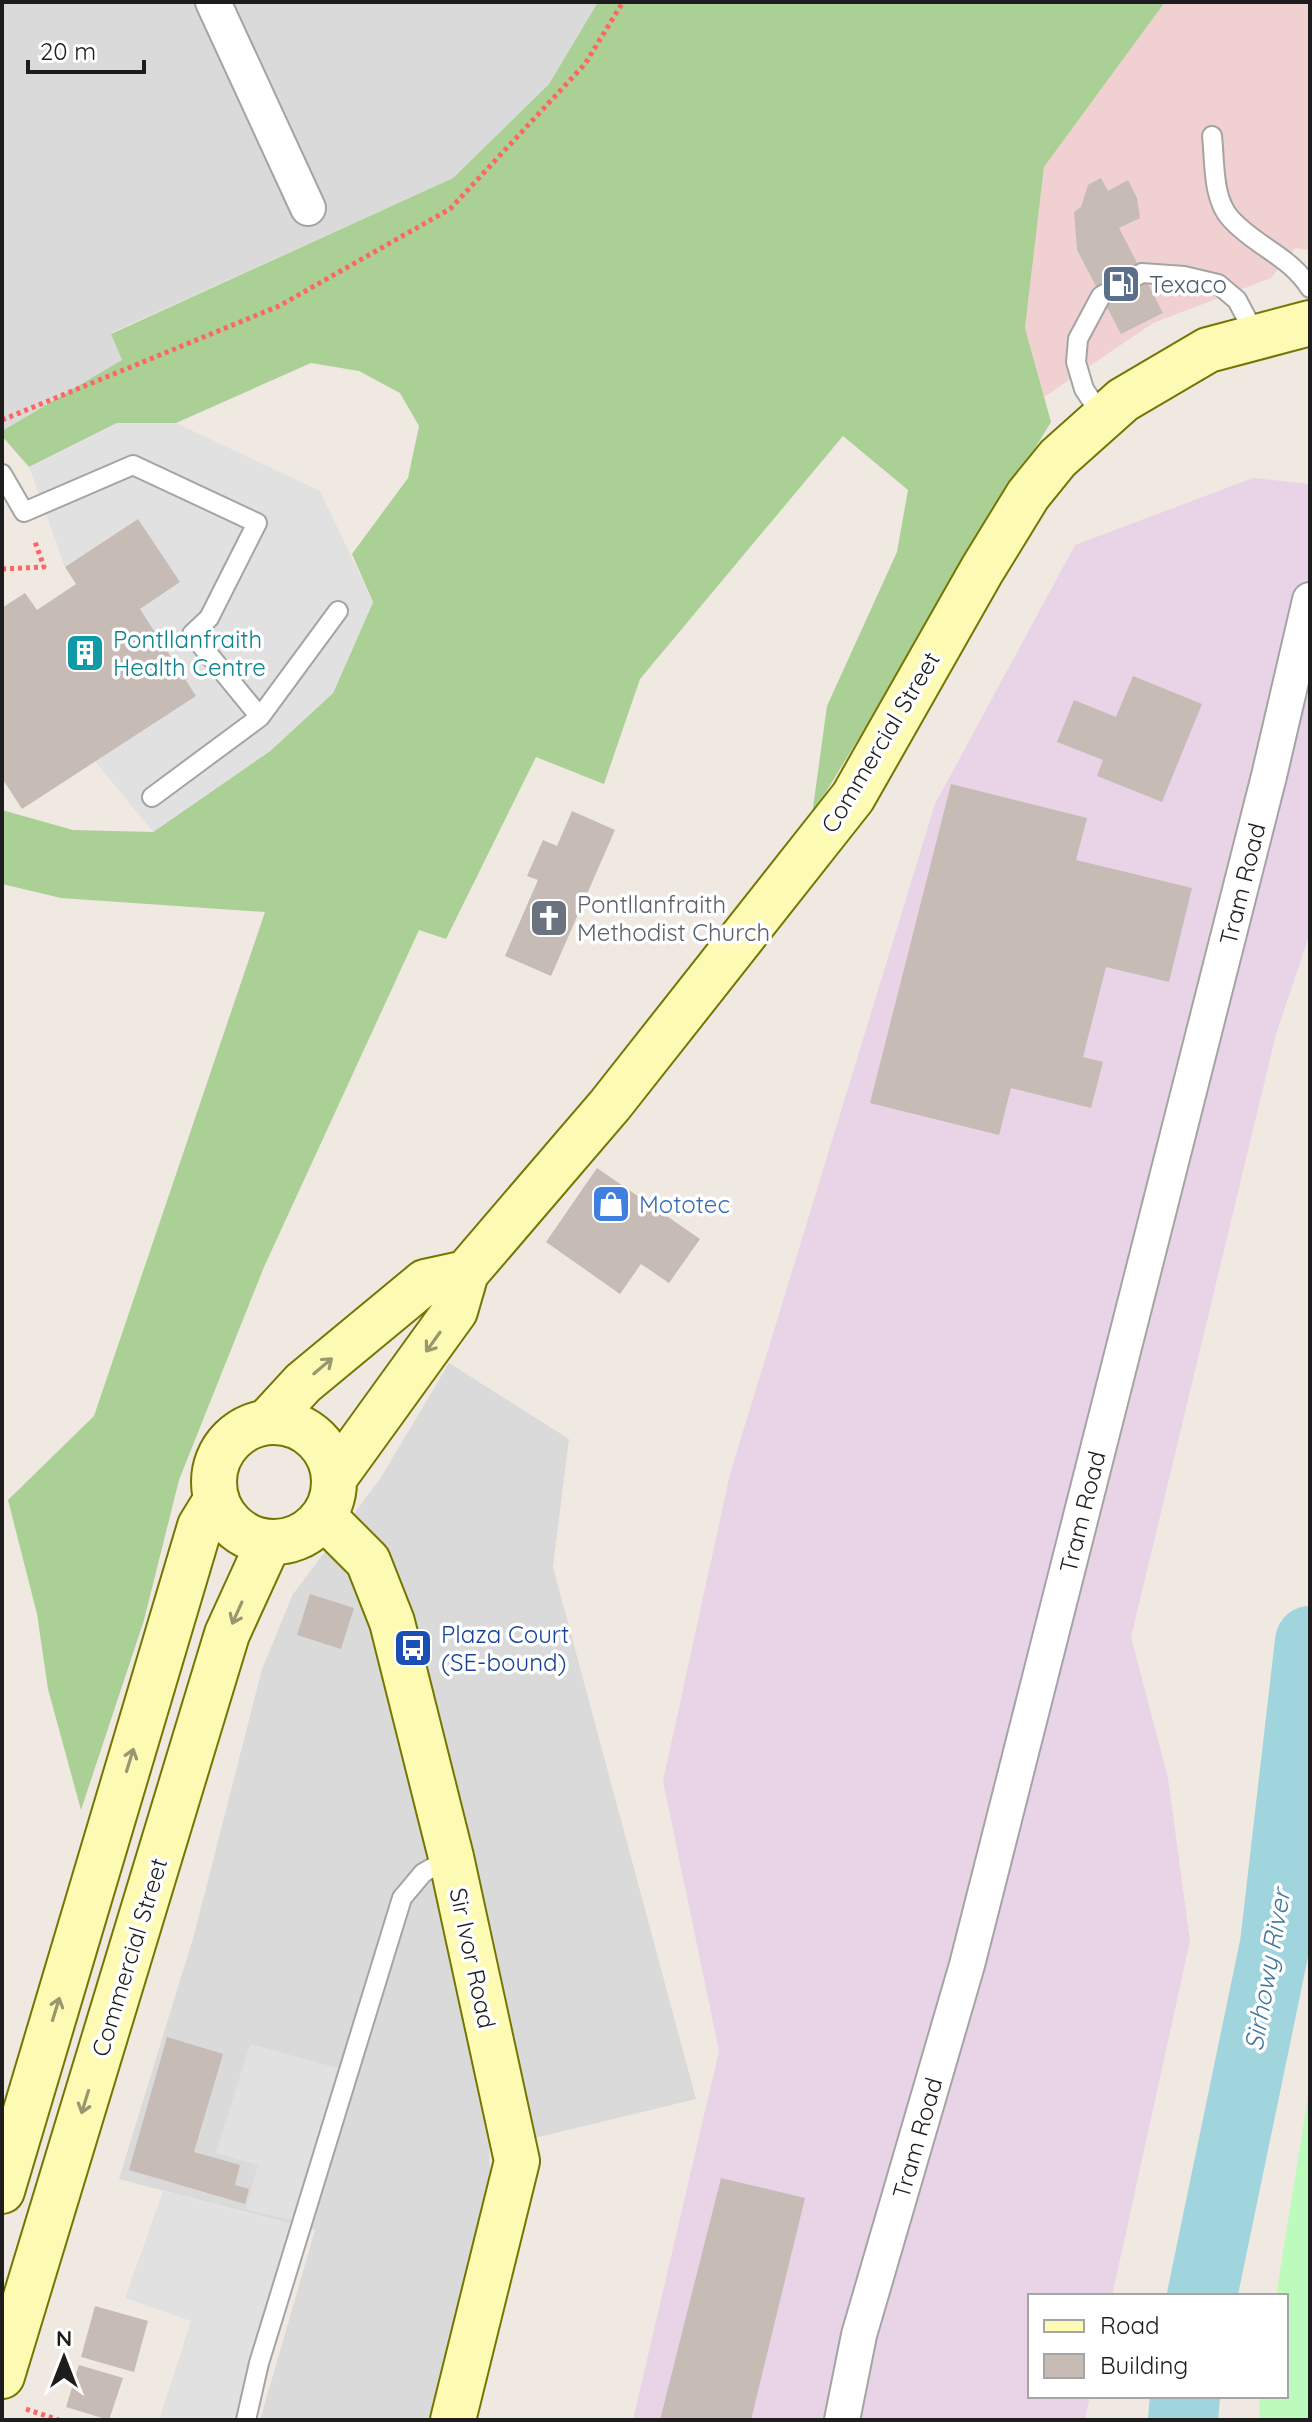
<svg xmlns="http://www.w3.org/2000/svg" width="1312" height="2422" font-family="Quicksand,sans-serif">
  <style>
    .residential { fill: #dbdada }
    .commercial { fill: #f0d0d1 }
    .industrial { fill: #e8d4e6 }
    .forest { fill: #abd095 }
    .park { fill: #bcfbbc }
    .parking { fill: #e1e1e1 }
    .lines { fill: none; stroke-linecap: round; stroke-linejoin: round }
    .river { stroke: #a0d5de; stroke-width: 70 }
    .building { fill: #c6bbb5 }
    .lane-casing { stroke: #a4a4a4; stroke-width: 22 }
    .street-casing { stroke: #a4a4a4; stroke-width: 38 }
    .secondary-casing { stroke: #737701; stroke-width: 48 }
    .path { stroke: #ff6663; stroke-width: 5; stroke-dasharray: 4 4; stroke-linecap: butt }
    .lane { stroke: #fff; stroke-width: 18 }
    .street { stroke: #fff; stroke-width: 34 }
    .secondary { stroke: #fcfab3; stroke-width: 44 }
    .oneway { stroke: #989770 }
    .labels { text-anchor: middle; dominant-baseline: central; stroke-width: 7; stroke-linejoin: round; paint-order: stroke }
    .service-label { font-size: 24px; fill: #4e5e75; stroke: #fff; text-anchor: start }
    .culture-label { font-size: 24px; fill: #0d838f; stroke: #fff; text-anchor: start }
    .street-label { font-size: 24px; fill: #1d1d1d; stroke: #fff }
    .worship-label { font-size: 24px; fill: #5b616d; stroke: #fff; text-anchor: start }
    .shop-label { font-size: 24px; fill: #366cbe; stroke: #fff; text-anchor: start }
    .transit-label { font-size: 24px; fill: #164399; stroke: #fff; text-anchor: start }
    .water-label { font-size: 26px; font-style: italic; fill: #4178a0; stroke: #fff }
  </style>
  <rect width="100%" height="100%" fill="#efe9e2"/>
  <path class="residential" d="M2,2H598L549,84L453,178L111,333L123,360L2,431Z
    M449,1363L569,1439L553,1567L696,2099L489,2149L492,2205L429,2420H260L315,2230L119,2179L194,1935L262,1669L293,1594L380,1479Z"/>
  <path class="commercial" d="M1165,2H1310V250L1295,248L1271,278L1153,323L1044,397L1025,328L1044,167Z"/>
  <path class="industrial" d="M1253,478L1310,484V933L1276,1034L1131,1637L1168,1778L1190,1941L1112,2296H1030V2396H1090L1085,2420H633L719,2051L663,1781L730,1474L935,804L1075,545Z"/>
  <path class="forest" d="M598,2H1165L1044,167L1025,328L1051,422L812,815L827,706L897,552L908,490L843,436L640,679L604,784L536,757L446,939L419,930L264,1267L179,1480L144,1620L81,1810L48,1689L37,1614L8,1500L94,1416L265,912L61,898L2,884V810L73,830L153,832L270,751L333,693L373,602L352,554L408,478L419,426L400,393L359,371L311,363L176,423H117L29,467L2,436V431L122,360L111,334L453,178L549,84Z"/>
  <path class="park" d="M1310,2084V2420H1260L1259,2396H1286V2296H1276Z"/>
  <path class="parking" d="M117,423H176L320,491L373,602L333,693L270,751L153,832L95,761L140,609L180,582L138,519L65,567L29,467Z
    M250,2044L341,2069L300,2222L246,2209L258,2165L216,2153Z
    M163,2191L294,2225L238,2420H159L191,2321L125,2298Z"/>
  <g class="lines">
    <path class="river" d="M1202,2296L1275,1944L1310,1641
      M1183,2420L1185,2396"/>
  </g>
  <path class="building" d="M1101,178L1108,191L1128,180L1137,198L1140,218L1119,228L1163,313L1121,334L1077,250L1074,212L1081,207L1088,185Z
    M138,519L180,582L140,609L196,696L22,809L2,778V608L25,593L37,610L76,584L65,567Z
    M1133,676L1202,704L1162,802L1097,776L1103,760L1057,742L1074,700L1116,717Z
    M951,784L1087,818L1076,860L1192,888L1169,982L1106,967L1083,1057L1103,1062L1091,1108L1011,1088L999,1135L870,1103Z
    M572,811L615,830L551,976L505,956L538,880L527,876L543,840L557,846Z
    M597,1168L700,1239L669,1283L641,1264L620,1294L546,1242Z
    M310,1594L354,1608L341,1649L297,1635Z
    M167,2037L223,2054L194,2152L240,2165L235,2185L249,2189L245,2204L129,2170Z
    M721,2178L805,2198L751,2420H660Z
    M95,2306L148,2321L134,2372L81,2357Z
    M79,2365L123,2378L109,2420L66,2407Z"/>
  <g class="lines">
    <g class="lane-casing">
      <path id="lane" d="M1212,136C1215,161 1212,199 1231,219C1255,246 1290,256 1310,288
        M1102,416L1084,389L1076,362L1078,339L1101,296L1142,273L1184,276L1218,284L1237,300L1256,336
        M2,474L24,512L133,465L257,523L209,618L192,634L260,717
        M152,797L260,717L338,611
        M246,2420L259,2363L402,1898L423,1873L451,1857"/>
    </g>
    <g class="street-casing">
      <path id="street" d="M213,2L308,208
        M842,2420L859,2335L967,1965L1269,776L1310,600"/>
    </g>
    <g class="secondary-casing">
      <path id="secondary" d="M268,1421L303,1383L425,1282L466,1273
        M214 1482a60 60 0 1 1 120 0a60 60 0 1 1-120 0Z
        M335,1477L455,1311L466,1273L610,1105L853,797L982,570L1028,495L1058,458L1123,400L1208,350L1310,323
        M324,1517L368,1561L392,1622L451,1857L517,2161L453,2420
        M2,2191L200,1526L216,1500
        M2,2376L227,1634L269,1542"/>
    </g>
    <path class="path" d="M2,420L279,306L450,209L585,64L623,2
      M2,569L44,567L34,539
      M26,2409L59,2420"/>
    <use href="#lane" class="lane"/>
    <use href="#street" class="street"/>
    <use href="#secondary" class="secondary"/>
  </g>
  <defs><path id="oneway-shaft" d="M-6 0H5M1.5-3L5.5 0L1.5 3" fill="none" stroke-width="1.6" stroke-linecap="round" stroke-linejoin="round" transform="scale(2)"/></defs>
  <g class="oneway">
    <use href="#oneway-shaft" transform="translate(433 1342) rotate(126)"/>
    <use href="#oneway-shaft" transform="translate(323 1366) rotate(-40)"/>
    <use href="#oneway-shaft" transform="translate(237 1613) rotate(114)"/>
    <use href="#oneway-shaft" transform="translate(130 1760) rotate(-73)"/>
    <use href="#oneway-shaft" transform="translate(56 2009) rotate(-73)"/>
    <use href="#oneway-shaft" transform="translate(85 2102) rotate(107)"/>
  </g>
  <defs>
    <g id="fuel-square" transform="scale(2)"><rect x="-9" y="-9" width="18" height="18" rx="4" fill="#5c6f8a" stroke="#fff"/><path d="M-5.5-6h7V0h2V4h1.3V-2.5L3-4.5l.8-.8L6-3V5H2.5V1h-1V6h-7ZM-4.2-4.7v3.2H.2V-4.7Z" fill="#fff"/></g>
    <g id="building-square" transform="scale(2)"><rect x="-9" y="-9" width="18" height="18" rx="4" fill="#0f9aa8" stroke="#fff"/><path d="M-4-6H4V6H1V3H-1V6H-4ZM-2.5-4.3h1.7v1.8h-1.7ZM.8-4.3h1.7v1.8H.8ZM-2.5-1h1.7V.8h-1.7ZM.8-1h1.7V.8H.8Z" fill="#fff"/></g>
    <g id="church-square" transform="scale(2)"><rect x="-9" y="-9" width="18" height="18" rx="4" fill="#6b7280" stroke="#fff"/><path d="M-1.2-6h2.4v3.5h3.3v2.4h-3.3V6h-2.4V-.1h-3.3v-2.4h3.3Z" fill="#fff"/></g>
    <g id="shop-square" transform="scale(2)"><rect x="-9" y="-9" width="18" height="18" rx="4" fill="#3f7fe0" stroke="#fff"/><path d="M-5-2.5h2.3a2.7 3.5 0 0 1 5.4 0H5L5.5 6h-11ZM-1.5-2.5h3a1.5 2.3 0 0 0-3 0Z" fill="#fff"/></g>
    <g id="bus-square" transform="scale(2)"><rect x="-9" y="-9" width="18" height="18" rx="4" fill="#1a4fb4" stroke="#fff"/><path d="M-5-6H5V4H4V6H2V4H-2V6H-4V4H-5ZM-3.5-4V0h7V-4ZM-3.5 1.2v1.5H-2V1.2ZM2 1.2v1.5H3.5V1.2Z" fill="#fff"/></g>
  </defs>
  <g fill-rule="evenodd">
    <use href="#fuel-square" x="1121" y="284"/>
    <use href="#building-square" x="85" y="653"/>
    <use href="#church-square" x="549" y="918"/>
    <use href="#shop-square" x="611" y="1204"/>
    <use href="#bus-square" x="413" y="1648"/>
  </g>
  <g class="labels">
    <g class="service-label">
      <text x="1149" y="284">Texaco</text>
    </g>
    <g class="culture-label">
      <text x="113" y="639">Pontllanfraith<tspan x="113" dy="28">Health Centre</tspan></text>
    </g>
    <g class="street-label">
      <text transform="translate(880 742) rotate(-59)">Commercial Street</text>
      <text transform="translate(1242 884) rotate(-76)">Tram Road</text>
      <text transform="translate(1082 1512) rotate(-76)">Tram Road</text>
      <text transform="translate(129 1957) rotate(-73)">Commercial Street</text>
      <text transform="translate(473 1958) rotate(78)">Sir Ivor Road</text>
      <text transform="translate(917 2138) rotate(-74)">Tram Road</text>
    </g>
    <g class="worship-label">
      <text x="577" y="904">Pontllanfraith<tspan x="577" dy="28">Methodist Church</tspan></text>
    </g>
    <g class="shop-label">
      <text x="639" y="1204">Mototec</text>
    </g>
    <g class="transit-label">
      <text x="441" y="1634">Plaza Court<tspan x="441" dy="28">(SE-bound)</tspan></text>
    </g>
    <g class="water-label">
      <text transform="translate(1267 1970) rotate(-80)">Sirhowy River</text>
    </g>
  </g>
  <rect width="1312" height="2422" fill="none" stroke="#1d1d1d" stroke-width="8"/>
  <rect x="1028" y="2294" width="260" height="104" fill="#ffffff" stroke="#a5a5a5" stroke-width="2"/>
  <rect x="1044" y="2320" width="40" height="12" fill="#fcfab3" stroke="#a5a5a5" stroke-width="2"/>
  <text x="1100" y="2334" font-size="24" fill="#1d1d1d">Road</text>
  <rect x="1044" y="2354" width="40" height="24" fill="#c6bbb5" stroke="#a5a5a5" stroke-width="2"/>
  <text x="1100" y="2374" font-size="24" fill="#1d1d1d">Building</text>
  <g transform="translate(64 2358)" stroke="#ffffff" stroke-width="6" paint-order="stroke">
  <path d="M0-6L14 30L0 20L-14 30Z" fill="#1d1d1d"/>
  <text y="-12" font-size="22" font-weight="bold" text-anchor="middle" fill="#1d1d1d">N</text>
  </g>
  <path d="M28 60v12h116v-12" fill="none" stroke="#1d1d1d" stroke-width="4"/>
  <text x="40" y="60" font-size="24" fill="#1d1d1d" stroke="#ffffff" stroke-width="6" paint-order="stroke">20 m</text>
</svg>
